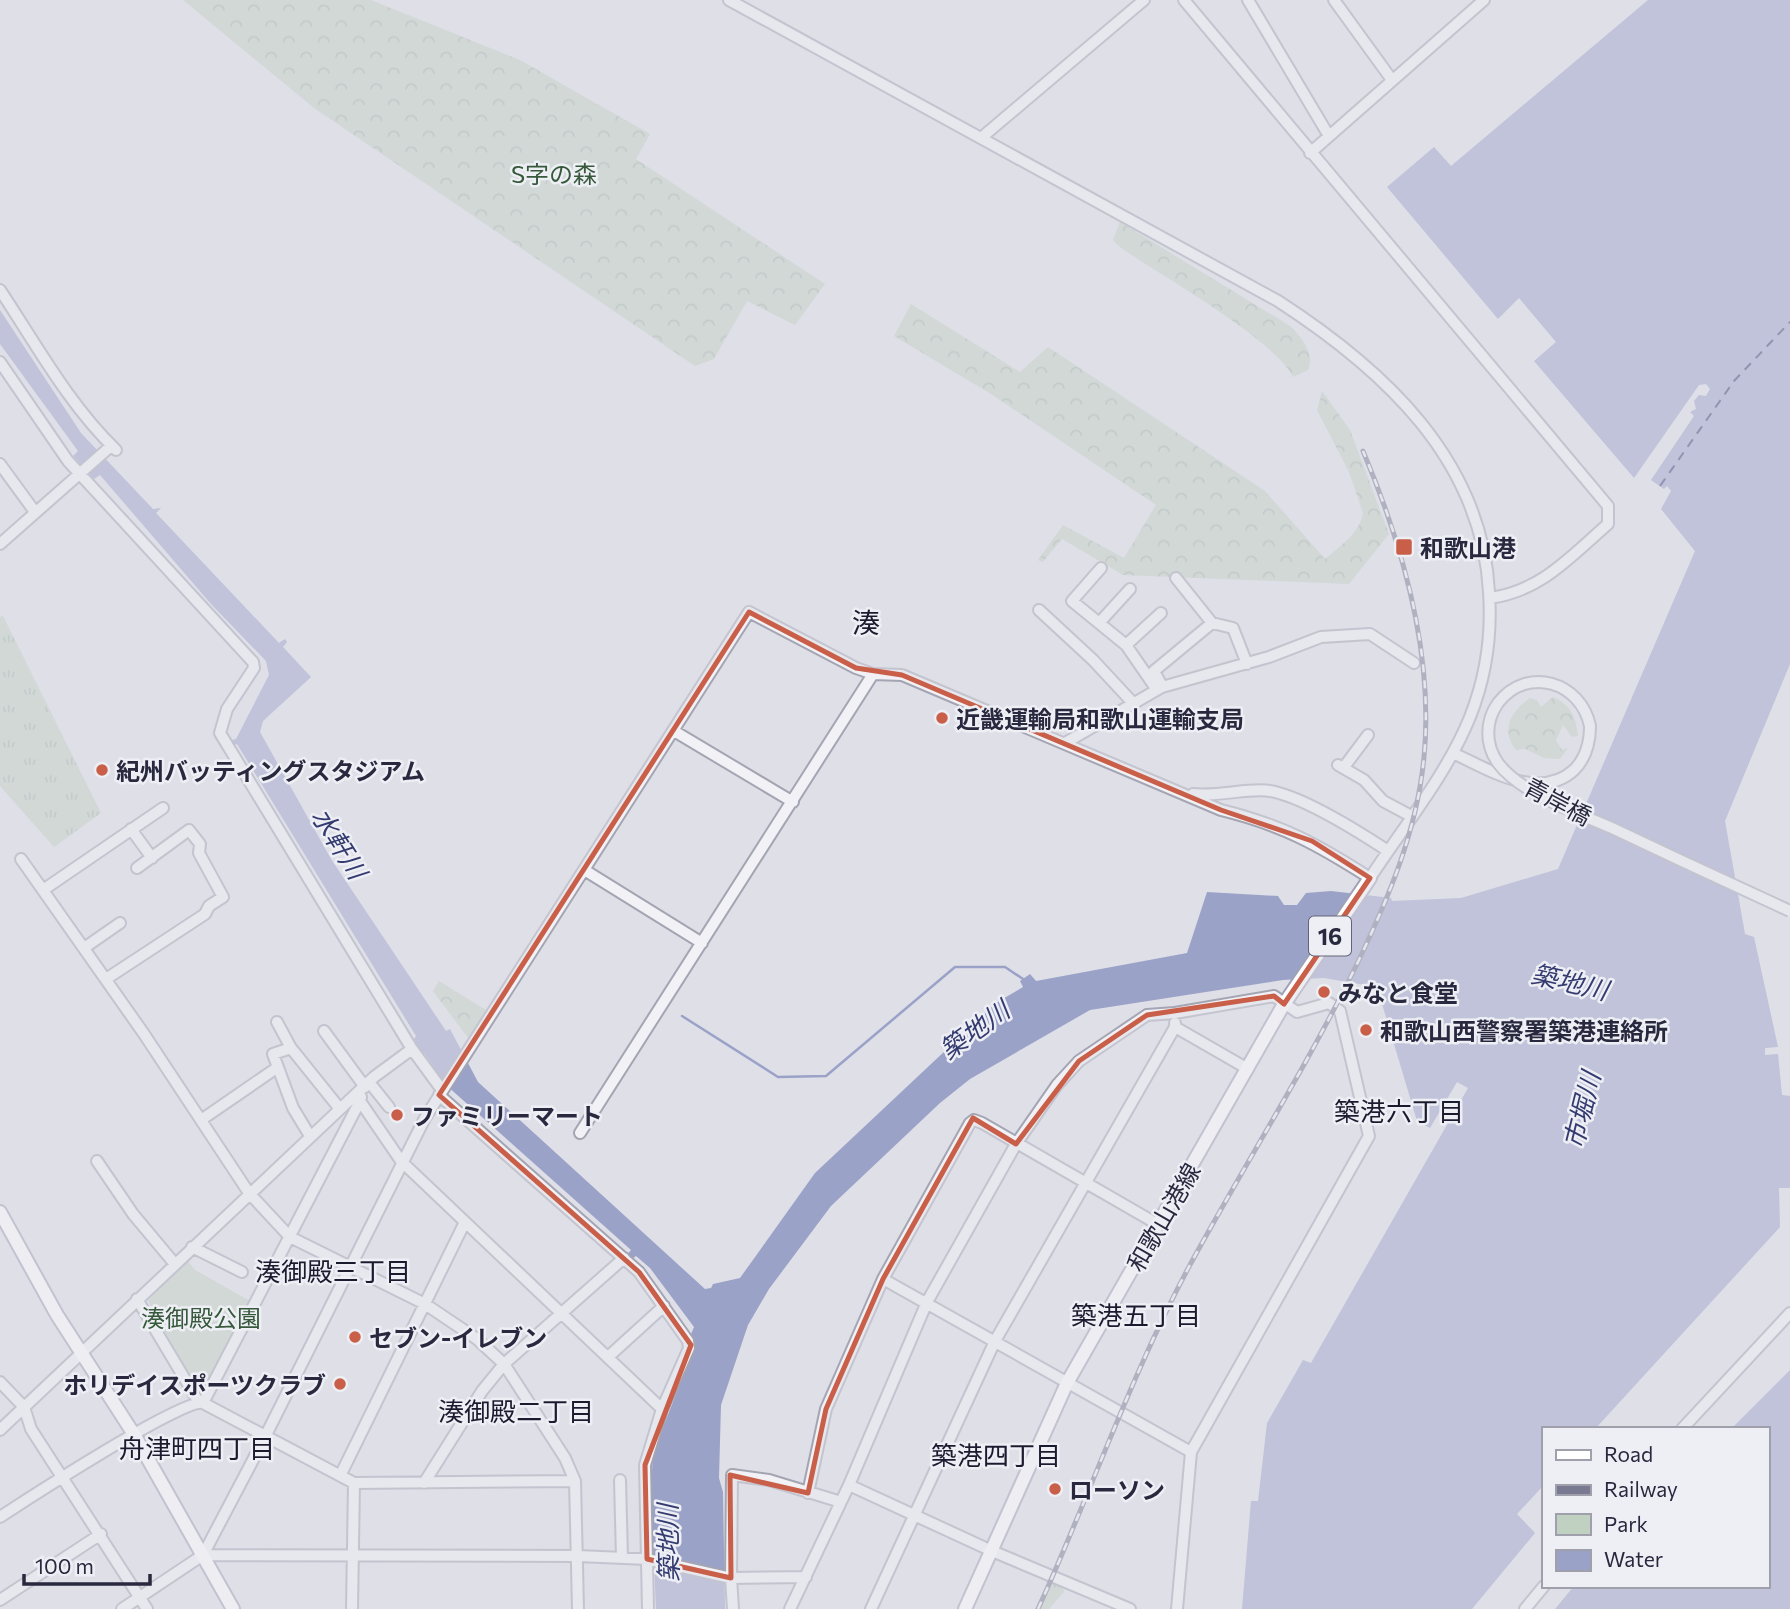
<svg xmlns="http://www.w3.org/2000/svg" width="1790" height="1609" font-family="Commissioner,'Noto Sans JP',sans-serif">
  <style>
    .grass { fill: url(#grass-tufts) }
    .forest { fill: url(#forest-crowns) }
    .park { fill: #c0d1c2 }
    .water { fill: #9ba2c7 }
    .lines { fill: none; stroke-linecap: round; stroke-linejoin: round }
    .stream { stroke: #9ba2c7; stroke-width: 2.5 }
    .ferry { stroke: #343b70; stroke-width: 2; stroke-dasharray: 9 7; stroke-linecap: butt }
    .minor-casing { stroke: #a4a5b2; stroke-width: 14 }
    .major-casing { stroke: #9fa0b3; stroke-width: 16 }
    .minor { stroke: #f1f1f6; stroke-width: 10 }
    .major { stroke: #fff; stroke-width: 12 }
    .rail-casing { stroke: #797a91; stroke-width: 5 }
    .rail { stroke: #eeeff5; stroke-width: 2.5; stroke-dasharray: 8; stroke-linecap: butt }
    .minor-bridge-casing { stroke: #a4a5b2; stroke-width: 14; stroke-linecap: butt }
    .minor-bridge { stroke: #f1f1f6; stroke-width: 10 }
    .marked { fill: none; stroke: #c95f48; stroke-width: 5; stroke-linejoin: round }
    .poi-dot { fill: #c95f48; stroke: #eeeff5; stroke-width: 2.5 }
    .labels { text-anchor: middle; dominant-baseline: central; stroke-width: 5; stroke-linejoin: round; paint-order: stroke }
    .shield { fill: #eeeff5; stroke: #636475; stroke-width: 2 }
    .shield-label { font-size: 23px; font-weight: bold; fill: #28293e }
    .park-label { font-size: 24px; fill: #36593b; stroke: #eeeff5 }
    .poi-label { font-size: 24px; font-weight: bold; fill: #28293e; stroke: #eeeff5; text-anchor: start }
    .street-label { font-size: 24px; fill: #28293e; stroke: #eeeff5 }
    .water-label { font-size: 26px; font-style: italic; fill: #343b70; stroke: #eeeff5 }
    .neighbourhood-label { font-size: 26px; fill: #1b1b2f; stroke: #eeeff5 }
    .quarter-label { font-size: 28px; fill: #1b1b2f; stroke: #eeeff5 }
  </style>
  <defs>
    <pattern id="grass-tufts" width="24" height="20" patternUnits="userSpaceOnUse" patternTransform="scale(1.75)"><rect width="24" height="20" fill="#c0d1c2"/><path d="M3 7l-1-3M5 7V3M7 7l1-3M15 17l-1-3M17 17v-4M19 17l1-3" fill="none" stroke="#a5b3a8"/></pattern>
    <pattern id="forest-crowns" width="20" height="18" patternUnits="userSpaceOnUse" patternTransform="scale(1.75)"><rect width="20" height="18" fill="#c0d1c2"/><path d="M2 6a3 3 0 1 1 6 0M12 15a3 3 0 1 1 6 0" fill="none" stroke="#a5b3a8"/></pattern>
  </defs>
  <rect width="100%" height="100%" fill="#dfdfe8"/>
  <path class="grass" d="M3,616L101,813L54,847L0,786V617Z
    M1049,1581L1063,1587L1064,1592L1049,1609H1035Z"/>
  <path class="forest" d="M183,0H371L520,60L650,134L636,159L825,284L795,325L747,301L714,359L695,366L314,108Z
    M1120,222L1290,326C1302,337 1315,355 1308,370L1293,377C1277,341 1159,274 1121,248L1113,240Z
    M911,304L1020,372L1048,347L1265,491L1325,559C1339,547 1360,533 1363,513L1349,472L1317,410L1322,391L1350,430L1389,534L1349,584L1123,575L1062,539L1043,562L1038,560L1063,525L1124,558L1156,505L991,394L894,336Z
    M1553,697C1571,705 1576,717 1578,736L1572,737L1563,725L1556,740L1562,750L1568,748L1560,759L1544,758L1525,749L1516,750C1500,729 1511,712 1530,698L1537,700L1541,707Z
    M439,981L486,1010L469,1039L433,991Z"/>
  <path class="park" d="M186,1259L195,1270L252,1302L200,1398L148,1301Z"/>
  <path class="water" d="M1648,0H1790V664L1725,821L1745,934L1754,937L1778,1047L1765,1048V1055L1778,1054L1782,1095L1790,1096V1188H1779L1780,1227L1595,1429H1543V1486L1517,1514L1535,1533L1472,1609H1242L1251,1501H1258L1267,1423L1303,1360L1311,1363L1468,1088L1457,1082L1430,1128L1417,1121L1377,987L1324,978L1283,980L1090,1010L970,1079L940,1103L831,1206L769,1289L748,1325L721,1405L719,1478L723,1492L725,1609H656L651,1491L653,1453L694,1348L691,1334L694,1327L650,1268L636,1256L632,1259L627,1255L631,1250L446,1085L424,1053H418L412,1043L416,1036L237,744L231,746L229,741L236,739L269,675L266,661L211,604L100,475L94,479L73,456L78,451L0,344V310L81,433L153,509L161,508L156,513L279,643L285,639L287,642L283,647L311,677L263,721L260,732L331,859L446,1031L450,1029L478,1082L705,1289L711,1288L713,1284L740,1278L815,1173L996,1003L1023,987L1020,981L1030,974L1036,981L1187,953L1207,892L1278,896L1284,905H1297L1306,893L1331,891L1391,898L1392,901L1461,898L1558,869L1695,551L1661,509L1671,491L1667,486L1664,489L1651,480L1694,416L1690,412L1696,409L1694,401L1699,395L1706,396L1710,389L1706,384L1699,385L1634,478L1534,361L1556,342L1519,298L1498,319L1387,187L1434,147L1451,166Z
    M1790,1370V1609H1555L1574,1586H1767V1429H1731Z"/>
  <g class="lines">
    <path class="stream" d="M682,1016L778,1077L826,1076L955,967H1005L1026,981"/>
    <path class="ferry" d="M1660,486L1734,381L1790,322"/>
    <g class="minor-casing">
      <path id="minor" d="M1184,0L1608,506V524C1570,557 1541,591 1490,598
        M1248,0L1329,136
        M1334,0L1392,80
        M981,138L1144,0
        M1310,153L1484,0
        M0,290C36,344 69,405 116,450
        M0,362L68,461L253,662L254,668L227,709L220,733L412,1049L442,1090
        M0,464L35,512
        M0,544L111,446
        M1101,568L1072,601L1126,645L1157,690
        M1176,578L1212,623L1233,628L1247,664
        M1039,610L1093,660L1133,703
        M1099,623L1130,589
        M1126,645L1161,613
        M1162,686L1154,671L1212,623
        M674,731L793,802
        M1065,743L1162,687L1269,657L1321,637L1370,634L1414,663
        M1453,753C1487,769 1539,802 1574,770C1586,758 1590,743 1590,726
        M1338,765L1364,780L1383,801L1411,816
        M1344,767L1368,735
        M1193,794C1218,797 1252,787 1270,791C1304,797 1359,832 1388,851
        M131,829L152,858
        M21,859L144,1034L249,1193L290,1237L425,1304L477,1339L504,1364L565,1458L575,1481L578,1609
        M586,871L702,943
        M43,890L163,808
        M84,948L120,923
        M106,979L205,914L209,906L223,897L199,853L200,844L189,830L137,868
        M277,1022L291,1048L340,1109
        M1175,1023V1027L1248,1069
        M324,1031L365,1087
        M291,1048L273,1054L293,1108L310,1136
        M369,1082L389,1107
        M439,1095L639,1272L688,1341L689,1348L662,1409L645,1465L648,1609
        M361,1097L360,1101L401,1161L662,1409
        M360,1101L203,1403L354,1483L575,1481
        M201,1120L278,1067
        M580,1133L873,674
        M97,1161L133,1214L174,1263
        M192,1247L242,1272
        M883,1279L1191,1452
        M137,1299L198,1401
        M608,1357L664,1306
        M0,1382L24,1407L31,1429L147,1609
        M1682,1429L1790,1313
        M0,1430L374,1077L412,1049
        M341,1474L465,1222
        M620,1480L622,1558
        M424,1483L482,1391L504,1364L624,1258
        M849,1485L992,1551L1130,1609
        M808,1493L826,1409L883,1279L970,1123L974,1120L982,1123L1159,1225
        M0,1517C26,1500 183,1398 203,1403
        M203,1555L578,1556L647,1559L731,1578L806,1577
        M0,1600L101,1534
        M122,1609L203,1555L265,1437L425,1118L749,612L856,668L873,674L902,675L1221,810C1282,825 1317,844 1370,878C1404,826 1447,774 1470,717C1486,677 1492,635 1489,592C1482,459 1383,369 1278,301L729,0
        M352,1609L354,1483
        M733,1609L731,1578L732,1475L769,1480L841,1502
        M790,1609L849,1485L927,1302L1016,1144L1057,1085L1079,1061L1147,1015L1175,1013L1274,996L1297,1012L1329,1003L1340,1011L1369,1136L1191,1452L1177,1609
        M871,1609L995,1341L1175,1027
        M1525,1609L1544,1586"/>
    </g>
    <g class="major-casing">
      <path id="major" d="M0,1212L57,1315L135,1436L233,1609
        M965,1609L1067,1383L1284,1004L1370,878"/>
    </g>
    <use href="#minor" class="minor"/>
    <use href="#major" class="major"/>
    <g class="rail-casing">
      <path id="rail" d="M1038,1609C1090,1495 1131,1374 1191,1263C1245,1164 1306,1068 1356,966C1388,899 1417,832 1424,757C1434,653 1403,546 1363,451"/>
    </g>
    <use href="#rail" class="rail"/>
    <g class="minor-bridge-casing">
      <path id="minor-bridge" d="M1590,726C1581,682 1527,665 1498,703C1485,721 1485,745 1498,763C1520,793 1578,813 1612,828C1671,856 1731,884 1790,911"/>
    </g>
    <use href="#minor-bridge" class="minor-bridge"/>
  </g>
  <path d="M0 0H1790V1609H0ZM749,612L856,668L902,675L1221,810L1312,841L1370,878L1284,1004L1274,996L1147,1015L1079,1061L1016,1144L973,1118L883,1279L826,1409L808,1493L730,1475L731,1578L647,1559L645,1465L691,1345L639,1272L439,1095Z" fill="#dfdfe8" fill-opacity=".55" fill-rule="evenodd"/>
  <path class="marked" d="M749,612L856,668L902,675L1221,810L1312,841L1370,878L1284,1004L1274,996L1147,1015L1079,1061L1016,1144L973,1118L883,1279L826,1409L808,1493L730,1475L731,1578L647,1559L645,1465L691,1345L639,1272L439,1095Z"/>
  <g class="poi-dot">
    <rect x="1395" y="538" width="18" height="18" rx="3.5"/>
    <circle cx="942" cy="718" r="7"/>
    <circle cx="102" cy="770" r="7"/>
    <circle cx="1324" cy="992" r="7"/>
    <circle cx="1366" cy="1030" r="7"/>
    <circle cx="397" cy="1115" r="7"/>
    <circle cx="355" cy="1337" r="7"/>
    <circle cx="340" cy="1384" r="7"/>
    <circle cx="1055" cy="1489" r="7"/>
  </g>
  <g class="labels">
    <rect class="shield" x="1309" y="916.5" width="42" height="39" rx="5"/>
    <g class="shield-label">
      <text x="1330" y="936">16</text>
    </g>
    <g class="park-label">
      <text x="554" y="173">S字の森</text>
      <text x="201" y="1317">湊御殿公園</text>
    </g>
    <g class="poi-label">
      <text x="1420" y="547">和歌山港</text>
      <text x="956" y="718">近畿運輸局和歌山運輸支局</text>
      <text x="116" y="770">紀州バッティングスタジアム</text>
      <text x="1338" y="992">みなと食堂</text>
      <text x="1380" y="1030">和歌山西警察署築港連絡所</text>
      <text x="411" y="1115">ファミリーマート</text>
      <text x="369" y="1337">セブン-イレブン</text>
      <text x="326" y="1384" text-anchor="end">ホリデイスポーツクラブ</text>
      <text x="1069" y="1489">ローソン</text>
    </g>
    <g class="street-label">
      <text transform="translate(1558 801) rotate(28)">青岸橋</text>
      <text transform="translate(1163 1217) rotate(-60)">和歌山港線</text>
    </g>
    <g class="water-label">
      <text transform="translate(340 843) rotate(58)">水軒川</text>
      <text transform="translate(1570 981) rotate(13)">築地川</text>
      <text transform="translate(974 1029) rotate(-36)">築地川</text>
      <text transform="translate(1581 1110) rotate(-76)">市堀川</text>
      <text transform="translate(667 1543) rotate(-91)">築地川</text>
    </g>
    <g class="neighbourhood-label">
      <text x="1399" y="1110">築港六丁目</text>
      <text x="333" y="1270">湊御殿三丁目</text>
      <text x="1136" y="1314">築港五丁目</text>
      <text x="516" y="1410">湊御殿二丁目</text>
      <text x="197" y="1447">舟津町四丁目</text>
      <text x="996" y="1454">築港四丁目</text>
    </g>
    <g class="quarter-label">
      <text x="866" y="622">湊</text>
    </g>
  </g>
  <rect x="1542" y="1427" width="228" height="161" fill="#eeeff5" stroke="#9fa0ac" stroke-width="2"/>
  <rect x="1556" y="1450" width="35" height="10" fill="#ffffff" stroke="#9fa0ac" stroke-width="2"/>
  <text x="1604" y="1462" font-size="21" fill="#28293e">Road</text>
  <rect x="1556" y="1485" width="35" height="10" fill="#797a91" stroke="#9fa0ac" stroke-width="2"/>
  <text x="1604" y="1497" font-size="21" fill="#28293e">Railway</text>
  <rect x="1556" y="1514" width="35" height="21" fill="#c0d1c2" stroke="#9fa0ac" stroke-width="2"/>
  <text x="1604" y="1532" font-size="21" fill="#28293e">Park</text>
  <rect x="1556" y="1550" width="35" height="21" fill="#9ba2c7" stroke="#9fa0ac" stroke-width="2"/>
  <text x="1604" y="1567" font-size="21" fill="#28293e">Water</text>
  <path d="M24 1574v10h126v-10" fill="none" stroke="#28293e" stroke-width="3.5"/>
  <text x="35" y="1574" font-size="21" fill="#28293e" stroke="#eeeff5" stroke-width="5" paint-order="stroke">100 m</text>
</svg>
